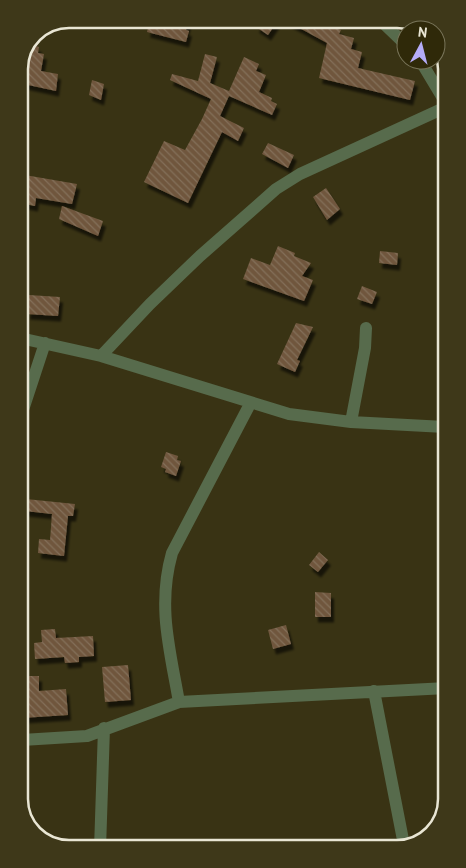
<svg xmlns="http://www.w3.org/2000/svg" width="466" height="868" font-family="'PT Sans',sans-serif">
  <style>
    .building { fill: url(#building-back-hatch); filter: url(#shadow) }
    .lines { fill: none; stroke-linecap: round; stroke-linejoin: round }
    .street { stroke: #576b4c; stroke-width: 12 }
    .rim { fill: none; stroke: #e9e6d4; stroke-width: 2.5 }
  </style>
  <defs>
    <pattern id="building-back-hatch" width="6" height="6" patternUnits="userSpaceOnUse" patternTransform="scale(1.25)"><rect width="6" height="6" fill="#6f573e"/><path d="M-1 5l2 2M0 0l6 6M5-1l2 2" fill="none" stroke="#846f59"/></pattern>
    <filter id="shadow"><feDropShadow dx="3" dy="5.5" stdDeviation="1" flood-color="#0009"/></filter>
  </defs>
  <rect width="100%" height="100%" fill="#393314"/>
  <path class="building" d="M150,19H189L186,30L189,31L186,42L147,32Z
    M261,19H279L268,35L256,27Z
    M283,19H324L335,25L334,27L341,30L339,34L354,38L351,49L362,52L358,68L415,81L410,100L319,78L327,43Z
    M29,44L39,47L38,53L44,54L41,71L58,74L56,91L19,83V66Z
    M205,54L217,57L210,83L229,91L244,57L259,64L256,71L266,75L259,92L272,98L271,101L277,104L272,115L229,96L220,116L244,128L238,141L222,132L188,203L144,182L164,141L185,150L202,119L211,99L170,80L172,74L198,81Z
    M92,80L104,84L101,100L89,95Z
    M268,143L294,155L288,168L262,154Z
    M19,174L77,184L72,204L36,198L35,206L20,203Z
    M326,188L340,209L327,220L313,197Z
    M62,206L103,221L98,236L59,219Z
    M278,246L295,253L294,256L311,263L302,276L313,280L304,301L243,279L251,258L270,265Z
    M380,251L398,253L397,265L379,263Z
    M362,286L377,292L372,304L357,299Z
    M29,295L60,297L58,316L27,314Z
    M296,323L313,327L297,360L300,361L295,372L277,364Z
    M166,452L178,456L177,460L181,461L176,476L165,472L166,469L161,467Z
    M26,499L75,504L73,516H68L64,556L38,553L39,539L50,540L52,514L25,511Z
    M319,552L328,560L318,572L309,565Z
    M315,592L331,593V617H315Z
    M286,625L291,644L273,649L268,630Z
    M55,629L56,638L93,636L94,656L79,657V662L65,663L64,657L35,659L34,643L42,642L41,630Z
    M128,665L131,700L105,702L102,667Z
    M23,676H39V691L66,689L68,715L22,718Z"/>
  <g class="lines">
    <path class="street" d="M379,19L406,45
      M420,60L444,100
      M20,338L101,356L289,414L351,422L445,427
      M101,356L150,304L200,256L276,189L300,174L444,108
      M21,416L45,343
      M351,422L365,348L366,328
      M374,691L404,845
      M179,702C170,650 157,606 172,553L250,404
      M22,740L87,736L179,702L447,688
      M100,849L104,728"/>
  </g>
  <path d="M0 0H466V868H0ZM69 28H397A41 41 0 0 1 438 69V799A41 41 0 0 1 397 840H69A41 41 0 0 1 28 799V69A41 41 0 0 1 69 28Z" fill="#3e3819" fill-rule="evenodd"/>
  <path class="rim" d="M69 28H397A41 41 0 0 1 438 69V799A41 41 0 0 1 397 840H69A41 41 0 0 1 28 799V69A41 41 0 0 1 69 28Z"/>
  <g transform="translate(421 45) rotate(7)"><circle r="24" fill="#2f2909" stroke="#79755a"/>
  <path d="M0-4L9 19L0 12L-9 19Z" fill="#b5acf8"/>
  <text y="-8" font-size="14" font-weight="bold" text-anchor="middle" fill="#e9e6d4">N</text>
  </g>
</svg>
